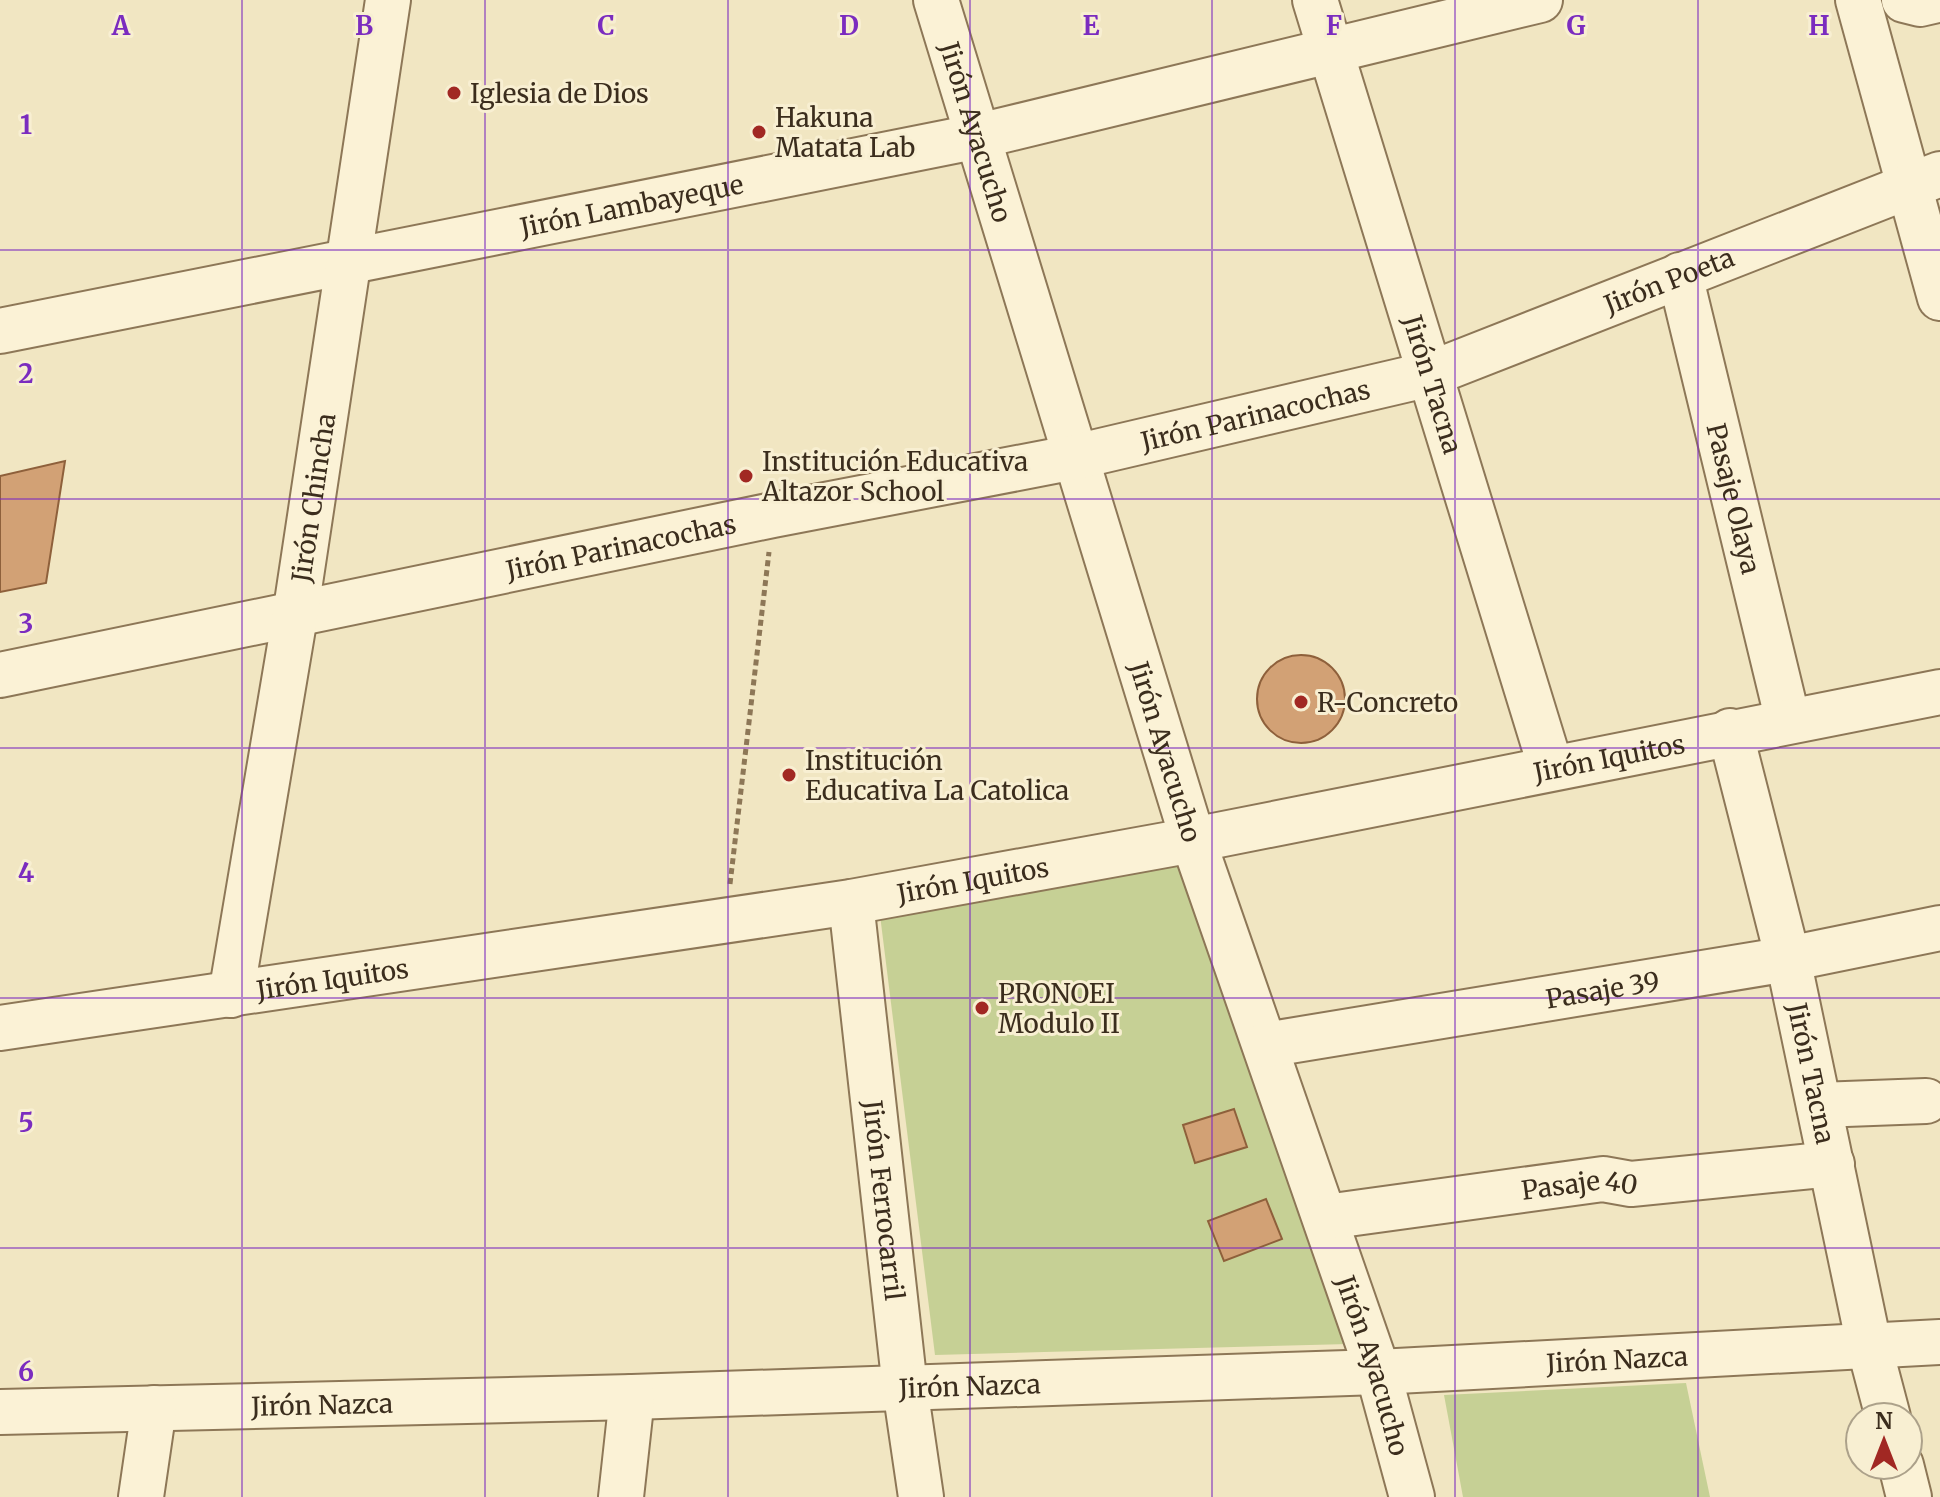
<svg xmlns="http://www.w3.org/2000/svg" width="1940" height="1497" font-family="Merriweather,serif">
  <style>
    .green { fill: #c6d095 }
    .building { fill: #d2a175; stroke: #8e603b; stroke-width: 2 }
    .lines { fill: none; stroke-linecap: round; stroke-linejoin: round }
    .minor-casing { stroke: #8d7757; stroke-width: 48 }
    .path { stroke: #8d7757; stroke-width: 5; stroke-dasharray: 6 4; stroke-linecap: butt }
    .minor { stroke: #fbf2d6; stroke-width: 44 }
    .grid { fill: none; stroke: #7b2cbf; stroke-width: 2; stroke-opacity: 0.55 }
    .poi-dot { fill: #a12823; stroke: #f8efd2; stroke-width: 3 }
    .labels { text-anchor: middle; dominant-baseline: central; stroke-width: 6; stroke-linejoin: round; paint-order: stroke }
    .poi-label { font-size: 26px; fill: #3b2d1d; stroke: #f8efd2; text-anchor: start }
    .street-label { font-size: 26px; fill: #3b2d1d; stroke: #f8efd2 }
    .grid-label { font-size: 26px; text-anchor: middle; font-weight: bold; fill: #7b2cbf; stroke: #f8efd2; stroke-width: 6; stroke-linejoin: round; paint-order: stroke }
  </style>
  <rect width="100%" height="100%" fill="#f1e6c2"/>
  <path class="green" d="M1180,861L1349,1344L935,1355L880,915Z
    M1686,1383L1710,1497H1463L1444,1395Z"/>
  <path class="building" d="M65,461L46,583L0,592V476Z
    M1257 699a44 44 0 1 1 88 0a44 44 0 1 1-88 0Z
    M1234,1109L1247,1147L1195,1163L1183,1125Z
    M1266,1199L1282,1239L1224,1261L1208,1221Z"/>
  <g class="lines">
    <g class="minor-casing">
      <g id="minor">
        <path id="s1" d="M936,0L1193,840L1378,1372L1412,1497"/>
        <path id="s2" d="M1315,0L1551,768"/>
        <path d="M1858,0L1940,298"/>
        <path d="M1904,0L1920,4L1937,0"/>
        <path id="s3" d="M1680,275L1788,721"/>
        <path id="s4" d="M0,331L979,136L1540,0"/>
        <path id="s5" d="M0,675L773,515L1075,457L1430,374L1940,174"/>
        <path id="s6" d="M1730,731L1788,959L1869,1345L1888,1417"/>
        <path id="s7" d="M851,902L905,1388L921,1497"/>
        <path id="s8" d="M231,995L295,616L388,0"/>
        <path id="s9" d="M0,1028L851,902L1193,840L1940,692"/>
        <path id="s10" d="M1265,1045L1788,959L1940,928"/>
        <path d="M1819,1105L1926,1101"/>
        <path id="s11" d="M1326,1217L1603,1179L1631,1184L1832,1164"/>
        <path id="s12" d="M0,1412L632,1397L1378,1372L1940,1342"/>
        <path d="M1901,1465L1909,1497"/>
        <path d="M141,1497L154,1408"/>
        <path d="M621,1497L632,1397"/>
      </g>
    </g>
    <path class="path" d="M730,884L769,552"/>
    <use href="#minor" class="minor"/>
  </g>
  <path class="grid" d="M242,0V1497M485,0V1497M728,0V1497M970,0V1497M1212,0V1497M1455,0V1497M1698,0V1497M0,250H1940M0,499H1940M0,748H1940M0,998H1940M0,1248H1940"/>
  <g class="poi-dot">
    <circle cx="454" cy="93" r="8"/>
    <circle cx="759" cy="132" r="8"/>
    <circle cx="746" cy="476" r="8"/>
    <circle cx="1301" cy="702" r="8"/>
    <circle cx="789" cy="775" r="8"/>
    <circle cx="982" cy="1008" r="8"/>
  </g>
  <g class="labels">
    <g class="poi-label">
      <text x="470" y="93">Iglesia de Dios</text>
      <text x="775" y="117">Hakuna<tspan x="775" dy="30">Matata Lab</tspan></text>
      <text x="762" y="461">Institución Educativa<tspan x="762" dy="30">Altazor School</tspan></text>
      <text x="1317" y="702">R-Concreto</text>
      <text x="805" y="760">Institución<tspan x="805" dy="30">Educativa La Catolica</tspan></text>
      <text x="998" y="993">PRONOEI<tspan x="998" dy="30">Modulo II</tspan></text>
    </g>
    <g class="street-label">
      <text stroke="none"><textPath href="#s1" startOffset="138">Jirón Ayacucho</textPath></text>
      <text stroke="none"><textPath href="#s4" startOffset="644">Jirón Lambayeque</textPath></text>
      <text stroke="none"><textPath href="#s5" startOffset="1718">Jirón Poeta</textPath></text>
      <text stroke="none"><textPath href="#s2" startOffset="402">Jirón Tacna</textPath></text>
      <text stroke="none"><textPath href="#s5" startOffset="1282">Jirón Parinacochas</textPath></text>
      <text stroke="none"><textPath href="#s8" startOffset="504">Jirón Chincha</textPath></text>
      <text stroke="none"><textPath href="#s3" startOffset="230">Pasaje Olaya</textPath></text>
      <text stroke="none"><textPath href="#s5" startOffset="634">Jirón Parinacochas</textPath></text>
      <text stroke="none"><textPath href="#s1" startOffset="786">Jirón Ayacucho</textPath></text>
      <text stroke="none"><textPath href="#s9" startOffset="1632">Jirón Iquitos</textPath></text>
      <text stroke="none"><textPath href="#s9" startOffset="984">Jirón Iquitos</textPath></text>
      <text stroke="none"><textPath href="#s9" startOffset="336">Jirón Iquitos</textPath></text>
      <text stroke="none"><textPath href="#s10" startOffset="342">Pasaje 39</textPath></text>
      <text stroke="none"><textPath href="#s6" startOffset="352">Jirón Tacna</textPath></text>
      <text stroke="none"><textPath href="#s11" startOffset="256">Pasaje 40</textPath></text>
      <text stroke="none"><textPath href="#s7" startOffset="300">Jirón Ferrocarril</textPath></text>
      <text stroke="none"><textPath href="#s12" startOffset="1618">Jirón Nazca</textPath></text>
      <text stroke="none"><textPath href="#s1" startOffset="1434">Jirón Ayacucho</textPath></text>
      <text stroke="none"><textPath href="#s12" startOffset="970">Jirón Nazca</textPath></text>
      <text stroke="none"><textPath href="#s12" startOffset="322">Jirón Nazca</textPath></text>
    </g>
  </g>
  <g class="grid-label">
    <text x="121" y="35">A</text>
    <text x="364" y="35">B</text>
    <text x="606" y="35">C</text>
    <text x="849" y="35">D</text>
    <text x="1091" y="35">E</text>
    <text x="1334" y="35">F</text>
    <text x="1576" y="35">G</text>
    <text x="1819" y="35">H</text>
    <text x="26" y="134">1</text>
    <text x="26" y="383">2</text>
    <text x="26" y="633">3</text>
    <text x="26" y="882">4</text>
    <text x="26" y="1132">5</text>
    <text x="26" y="1381">6</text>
  </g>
  <g transform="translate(1884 1441)"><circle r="38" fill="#f8efd2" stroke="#aca18a" stroke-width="2"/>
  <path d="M0-6L14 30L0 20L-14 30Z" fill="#a12823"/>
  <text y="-12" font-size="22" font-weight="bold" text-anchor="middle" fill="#3b2d1d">N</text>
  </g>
</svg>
